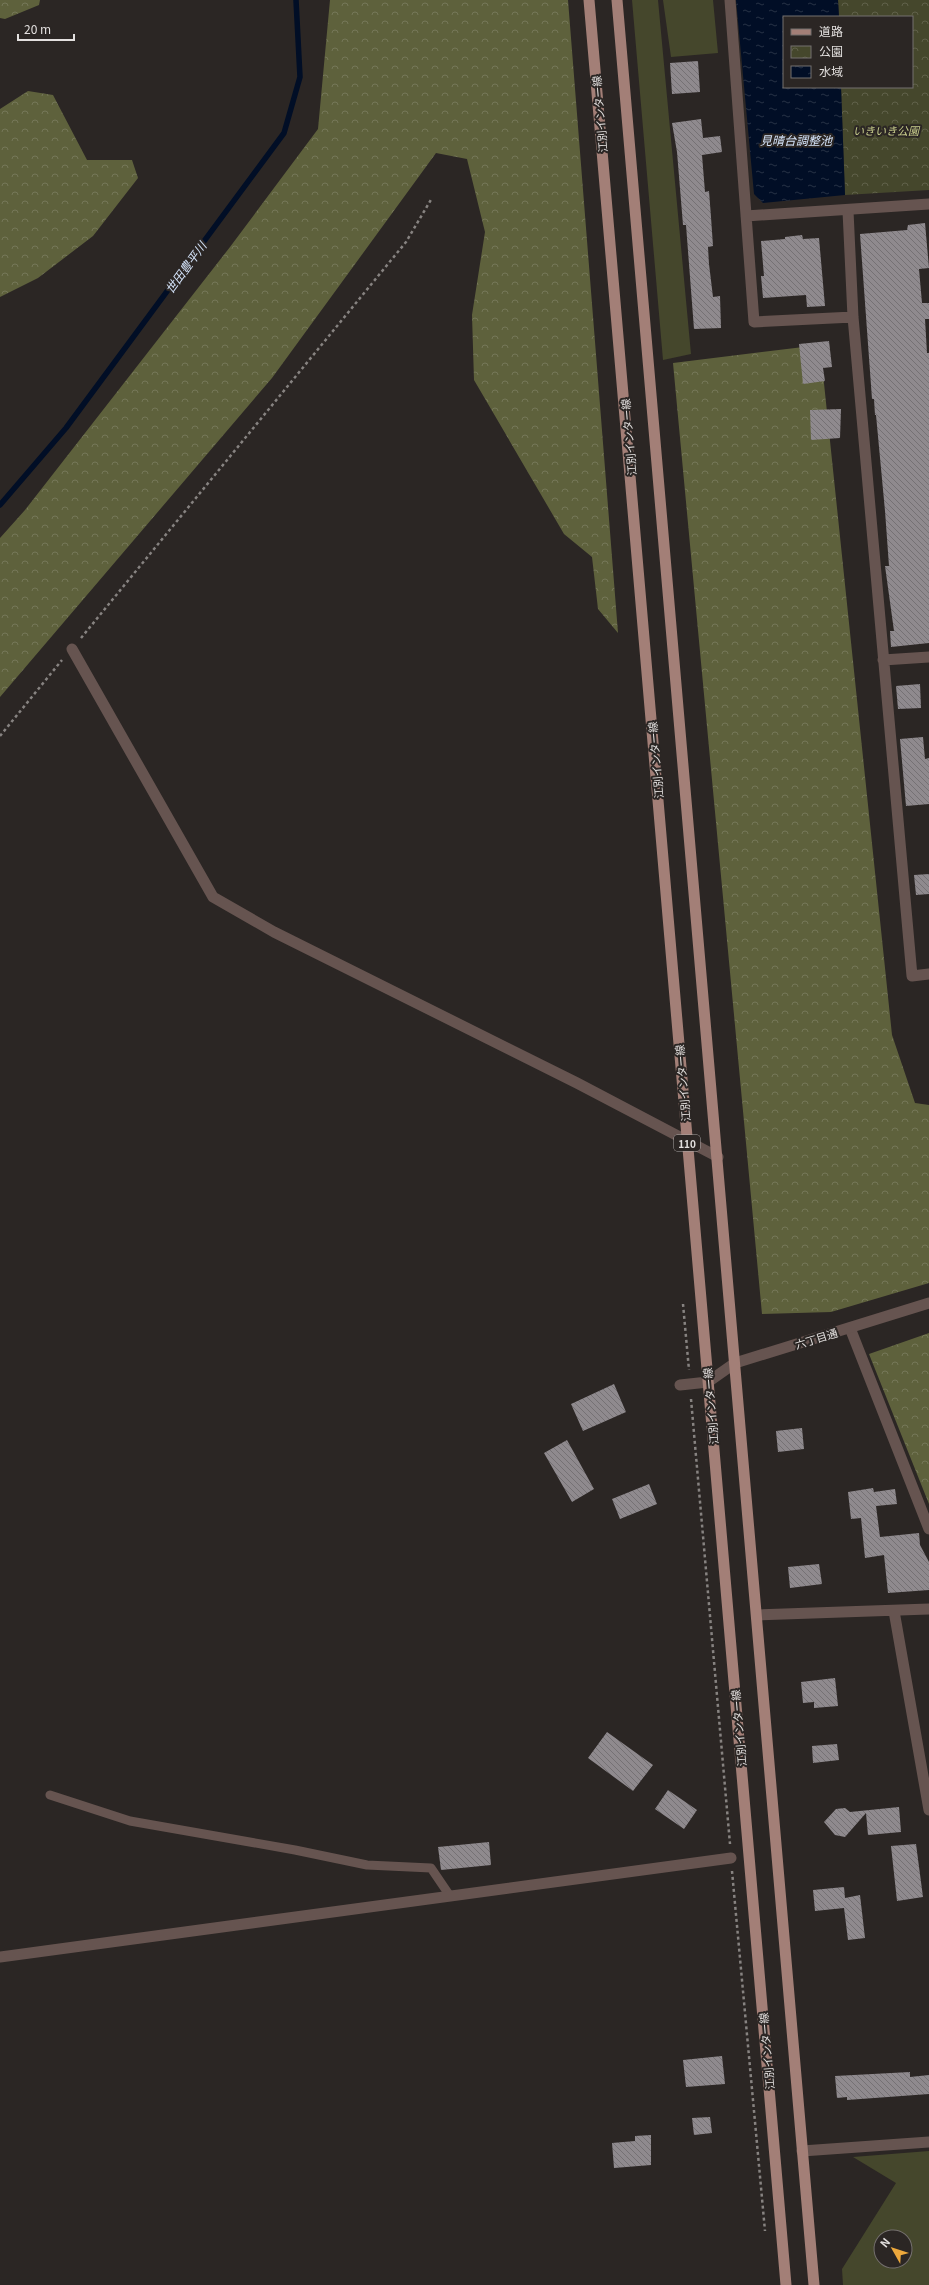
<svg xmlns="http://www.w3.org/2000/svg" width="929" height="2285" font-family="Georgia,'Noto Sans JP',serif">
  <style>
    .green { fill: #45472c; fill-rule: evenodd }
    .forest { fill: url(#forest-crowns) }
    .park { fill: url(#park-crowns) }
    .water { fill: url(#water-ripples) }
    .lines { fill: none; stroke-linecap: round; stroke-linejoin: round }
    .stream { stroke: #010e26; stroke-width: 5.5 }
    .building { fill: url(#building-back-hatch) }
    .path { stroke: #878381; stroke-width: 2.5; stroke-dasharray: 3 3; stroke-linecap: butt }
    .service { stroke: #665450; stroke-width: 9 }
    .minor { stroke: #665450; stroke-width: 11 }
    .tertiary { stroke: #665450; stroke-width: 11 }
    .primary { stroke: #a37f77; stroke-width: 11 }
    .labels { text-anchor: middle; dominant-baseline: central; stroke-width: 4; stroke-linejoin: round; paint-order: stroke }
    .shield { fill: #2b2624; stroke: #aca8a7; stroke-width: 1 }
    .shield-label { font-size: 10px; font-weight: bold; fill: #e3e0df }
    .street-label { font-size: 11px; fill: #e3e0df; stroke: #2b2624 }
    .park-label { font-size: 11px; font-style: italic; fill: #c7cc8b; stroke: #2b2624 }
    .water-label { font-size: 12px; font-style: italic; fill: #d4e3f9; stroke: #2b2624 }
  </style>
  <defs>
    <pattern id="forest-crowns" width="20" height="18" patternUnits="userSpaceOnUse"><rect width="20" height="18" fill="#5e613c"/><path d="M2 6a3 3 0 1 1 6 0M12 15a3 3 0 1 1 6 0" fill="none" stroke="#757758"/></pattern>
    <pattern id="park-crowns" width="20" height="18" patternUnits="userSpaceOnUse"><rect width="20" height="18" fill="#45472c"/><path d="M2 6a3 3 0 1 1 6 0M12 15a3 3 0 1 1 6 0" fill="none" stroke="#60614a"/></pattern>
    <pattern id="water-ripples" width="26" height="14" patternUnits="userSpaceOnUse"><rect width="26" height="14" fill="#010e26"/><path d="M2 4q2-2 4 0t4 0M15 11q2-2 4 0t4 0" fill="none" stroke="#263145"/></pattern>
    <pattern id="building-back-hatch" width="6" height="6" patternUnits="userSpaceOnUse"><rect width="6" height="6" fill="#8f8a8e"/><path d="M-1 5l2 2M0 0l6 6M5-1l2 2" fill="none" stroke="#757174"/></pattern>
  </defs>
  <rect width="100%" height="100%" fill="#2b2624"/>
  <path class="green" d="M632,0H658L691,354L663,360Z
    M663,0H713L718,53L671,57Z
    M929,2151V2285H843L842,2269L896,2183L853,2157ZM881,2237H905V2261H881Z"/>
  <path class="forest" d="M0,0H40L39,5L5,19L0,18Z
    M330,0H568L618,633L598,609L592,557L564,534L474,380L472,315L485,232L467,159L436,153L272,378L0,697V538L25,510L230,247L318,129Z
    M28,91L53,95L87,160H132L138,178L93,236L38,278L0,297V109Z
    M820,345L892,1035L915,1103L929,1105V1283L831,1312L762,1314L673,363Z
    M929,1333V1504L869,1354Z"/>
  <path class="park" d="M838,0H929V190L845,195L841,87H912V17H839Z"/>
  <path class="water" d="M736,0H838L839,17H784V87H841L845,195L763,203L754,194Z"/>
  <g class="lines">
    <path class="stream" d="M0,505L66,428L284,133L300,77L296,0"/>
  </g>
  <path class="building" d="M698,61L700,92L672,94L670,63Z
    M701,119L703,138L720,136L722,152L702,155L705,192L709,191L711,217L713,246L708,247L709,264L713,297L720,296L721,328L694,329L686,225H683L677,152L672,123Z
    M925,223L929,268L919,269L922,303H929V319H925L927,353H929V643L891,647L890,631H894L885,566H889L885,511L876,415H875L874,399H872L860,234L907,230L908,225Z
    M802,235L803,239L819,238L825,306L807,307L806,295L763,298L761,276H764L761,241L785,239V237Z
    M829,341L832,367L823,368L825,381L803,384L799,344Z
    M841,409L840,438L811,440L810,410Z
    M920,684L921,708L898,709L896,686Z
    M923,737L925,759L929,758V804L906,806L900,739Z
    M929,874V894L916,895L914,875Z
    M614,1384L626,1412L583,1431L571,1404Z
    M802,1428L804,1449L778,1452L776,1431Z
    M567,1440L594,1489L572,1502L544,1453Z
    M649,1484L657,1504L620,1519L612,1499Z
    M873,1488L874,1492L895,1489L897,1504L876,1506L880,1537L919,1533L920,1545L929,1562V1590L888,1593L884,1555L865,1558L861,1518L851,1519L848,1492Z
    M819,1564L822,1584L790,1588L788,1567Z
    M835,1678L838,1706L814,1708V1702L803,1703L801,1682Z
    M607,1732L653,1765L633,1791L588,1758Z
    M837,1744L839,1760L813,1763L812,1746Z
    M668,1790L697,1810L684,1829L655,1809Z
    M899,1807L901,1832L868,1835L866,1813L845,1837L835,1835L824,1822L836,1809L845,1808L850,1812Z
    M489,1842L491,1865L441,1870L438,1847Z
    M916,1844L923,1897L897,1901L891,1846Z
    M844,1887L845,1898L860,1895L865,1938L848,1940L844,1908L815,1911L813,1890Z
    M722,2056L725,2084L686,2087L683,2060Z
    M910,2072V2077L929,2075V2094L847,2100V2097L837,2098L835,2076Z
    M710,2117L712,2133L694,2135L692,2118Z
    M651,2135V2165L614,2168L612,2143L635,2141V2136Z"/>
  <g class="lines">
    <path class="path" d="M81,638L406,242L432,198
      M0,736L62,660
      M683,1304L689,1370
      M691,1399L730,1844
      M732,1871L765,2231"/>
    <path class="service" d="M50,1795L130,1821L295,1850L367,1865L431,1868L450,1896"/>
    <path class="minor" d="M730,0L754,322L853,317
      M848,211L853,317L912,976L929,974
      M746,216L929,204
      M72,649L213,897L274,932L577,1083L718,1157
      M883,660L929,657
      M850,1328L929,1529
      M680,1385L708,1382
      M894,1611L929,1810
      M757,1615L929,1609
      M0,1957L731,1858
      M802,2151L929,2142"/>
    <path class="tertiary" d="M708,1382L735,1363L929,1303"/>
    <path class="primary" d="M589,0L786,2285
      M617,0L814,2285"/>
  </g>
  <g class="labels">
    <rect class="shield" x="674" y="1135" width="26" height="16" rx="3"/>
    <g class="shield-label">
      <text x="687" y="1143">110</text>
    </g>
    <g class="street-label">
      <text transform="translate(599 114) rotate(-95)">江別インター線</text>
      <text transform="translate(628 437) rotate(-95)">江別インター線</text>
      <text transform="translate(655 760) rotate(-95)">江別インター線</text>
      <text transform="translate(682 1083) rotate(-95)">江別インター線</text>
      <text transform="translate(816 1338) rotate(-17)">六丁目通</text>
      <text transform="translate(710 1406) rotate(-95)">江別インター線</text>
      <text transform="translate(738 1728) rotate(-95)">江別インター線</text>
      <text transform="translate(766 2051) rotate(-95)">江別インター線</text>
    </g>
    <g class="park-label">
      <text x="886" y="130">いきいき公園</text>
    </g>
    <g class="water-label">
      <text x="796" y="139">見晴台調整池</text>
      <text transform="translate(185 267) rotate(-54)">世田豊平川</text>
    </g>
  </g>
  <rect x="783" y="16" width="130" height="72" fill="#2b2624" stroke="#75706f"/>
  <rect x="791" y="29" width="20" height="6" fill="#a37f77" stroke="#75706f"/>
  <text x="819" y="36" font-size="12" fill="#e3e0df">道路</text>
  <rect x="791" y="46" width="20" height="12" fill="url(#park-crowns)" stroke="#75706f"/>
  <text x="819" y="56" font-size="12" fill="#e3e0df">公園</text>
  <rect x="791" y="66" width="20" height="12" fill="url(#water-ripples)" stroke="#75706f"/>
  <text x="819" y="76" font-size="12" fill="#e3e0df">水域</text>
  <g transform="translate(893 2249) rotate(309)"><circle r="19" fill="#2b2624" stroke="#75706f"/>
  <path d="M0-3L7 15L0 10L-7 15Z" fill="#eda83c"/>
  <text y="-6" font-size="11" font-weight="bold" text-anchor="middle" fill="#e3e0df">N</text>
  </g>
  <path d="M18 34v6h56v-6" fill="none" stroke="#e3e0df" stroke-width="2"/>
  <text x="24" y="34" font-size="12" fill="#e3e0df" stroke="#2b2624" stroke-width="3" paint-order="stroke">20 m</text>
</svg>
